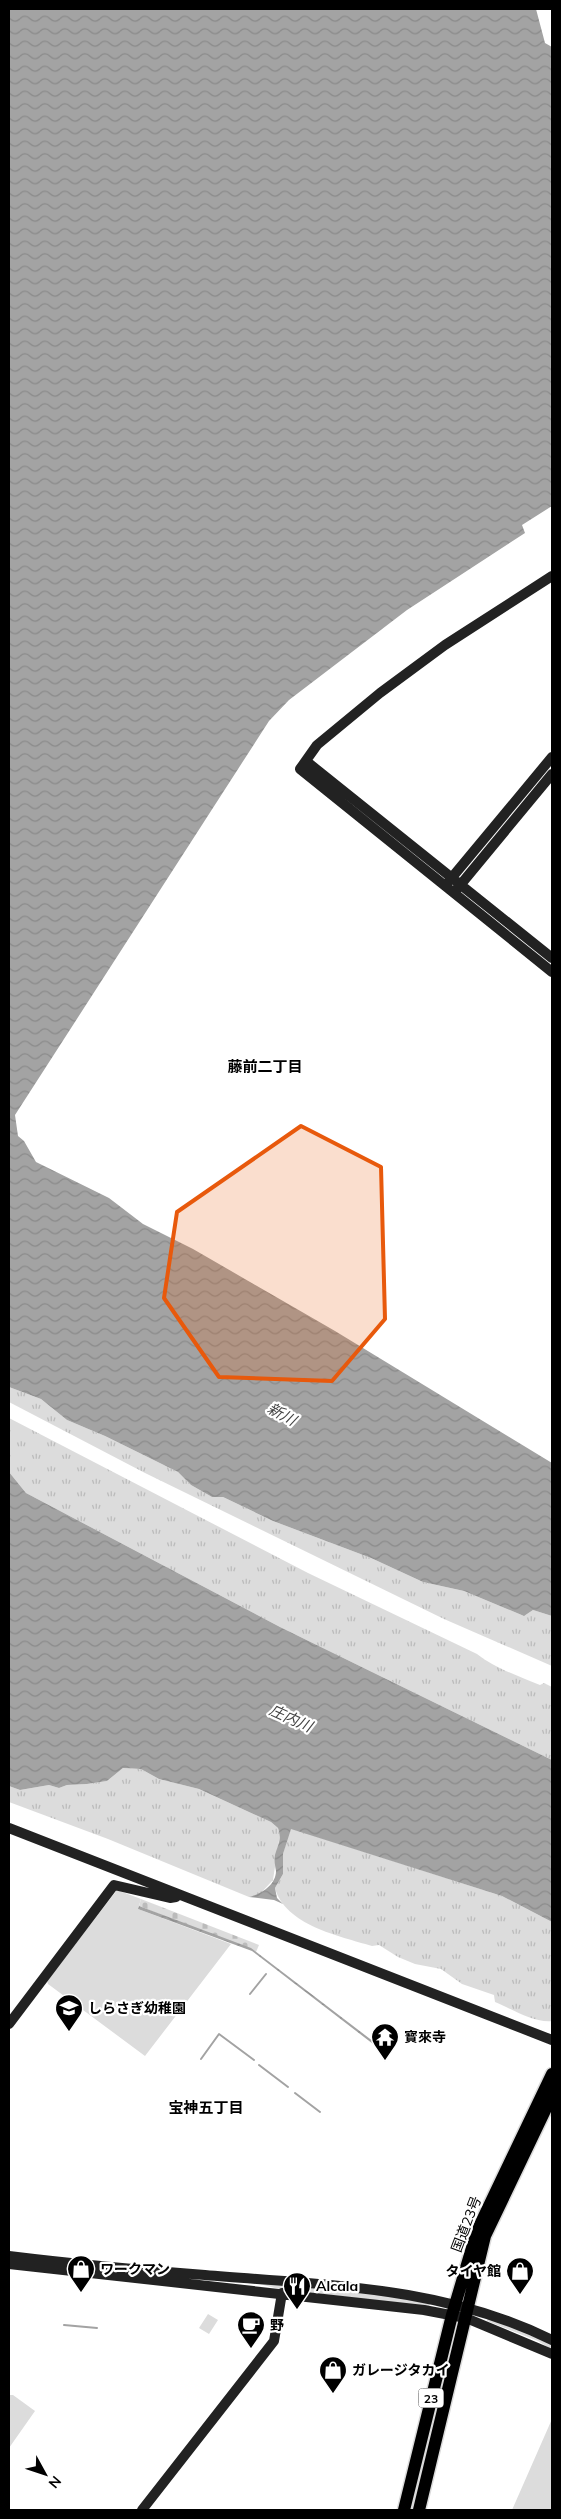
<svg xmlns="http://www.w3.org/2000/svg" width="561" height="2519" font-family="Mulish,'Noto Sans JP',sans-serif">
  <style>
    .grass { fill: url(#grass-tufts) }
    .cemetery { fill: url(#cemetery-stones) }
    .green { fill: #dcdcdc }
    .water { fill: url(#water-waves) }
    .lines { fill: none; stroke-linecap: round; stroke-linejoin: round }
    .stream { stroke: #a3a3a3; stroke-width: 2 }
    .highway-casing { stroke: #dbdbdb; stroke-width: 15 }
    .secondary { stroke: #222; stroke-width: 10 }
    .highway { stroke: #000; stroke-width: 12 }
    .marked { fill: #e8590c; fill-opacity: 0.2; stroke: #e8590c; stroke-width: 4; stroke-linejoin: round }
    .labels { text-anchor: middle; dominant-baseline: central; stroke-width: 4.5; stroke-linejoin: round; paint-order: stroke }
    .shield { fill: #fff; stroke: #4c4c4c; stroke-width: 1 }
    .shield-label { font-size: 12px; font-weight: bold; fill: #000 }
    .poi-label { font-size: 14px; font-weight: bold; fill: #000; stroke: #fff; text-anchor: start }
    .street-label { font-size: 14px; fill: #000; stroke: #fff }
    .neighbourhood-label { font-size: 15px; font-weight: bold; fill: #000; stroke: #fff }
    .water-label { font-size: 15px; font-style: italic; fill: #444; stroke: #fff }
  </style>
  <defs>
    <pattern id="grass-tufts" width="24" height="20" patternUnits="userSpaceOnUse" patternTransform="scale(1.25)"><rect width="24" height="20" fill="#dcdcdc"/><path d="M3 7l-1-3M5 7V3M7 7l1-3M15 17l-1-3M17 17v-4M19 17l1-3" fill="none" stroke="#bbb"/></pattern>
    <pattern id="cemetery-stones" width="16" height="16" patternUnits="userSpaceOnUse" patternTransform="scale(1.25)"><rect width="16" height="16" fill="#dcdcdc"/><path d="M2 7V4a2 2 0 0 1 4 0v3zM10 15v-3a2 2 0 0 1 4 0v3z" fill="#bbb"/></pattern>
    <pattern id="water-waves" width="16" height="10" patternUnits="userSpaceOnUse" patternTransform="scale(1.25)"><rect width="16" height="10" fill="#a3a3a3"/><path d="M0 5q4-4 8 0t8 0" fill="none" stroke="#8b8b8b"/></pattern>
  </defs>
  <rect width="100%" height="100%" fill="#fff"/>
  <path class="grass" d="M9,1387L41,1399L67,1420L105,1436L178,1472L191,1485L212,1497H223L273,1521L371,1558L423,1582L464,1591L524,1616L533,1610L552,1616V1666L444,1619L145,1473L9,1402Z
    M9,1418L308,1573L477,1654C493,1667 520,1677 540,1685L544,1683L552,1687V1760L280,1627L26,1493L9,1472Z
    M123,1768L141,1769L159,1779L199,1789L271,1822L278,1828L280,1834L273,1880L259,1895L249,1897L108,1839L9,1802V1786L20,1790L49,1785L59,1788L67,1785L87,1784L107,1781Z
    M290,1828L502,1896L552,1922V2021C534,2023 512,2009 495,2002L494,1995L462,1984L441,1969L415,1964L398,1957L379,1945L372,1946C339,1936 285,1925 275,1888L283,1874V1854Z"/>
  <path class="cemetery" d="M141,1899L259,1945L256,1952L139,1906Z"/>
  <path class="green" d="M117,1890L141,1899L138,1909L231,1944L145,2056L48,1984L47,1981Z
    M252,2282L373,2292L430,2303L429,2307L275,2288Z
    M208,2314L218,2320L209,2334L199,2328Z
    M488,2317L552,2343V2350L538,2341L487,2321Z
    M10,2395H13L35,2411L9,2448Z
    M552,2419V2510H512Z"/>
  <path class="water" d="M9,9H536L545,43L552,47V506L522,525L525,533L407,610L289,700L269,721L15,1115L18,1136L24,1141L36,1162L109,1198L143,1224L193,1249L335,1331L552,1463V1616L533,1610L524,1616L464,1591L423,1582L371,1558L273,1521L223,1497H212L191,1485L178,1472L105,1436L67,1420L41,1399L9,1387Z
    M9,1472L26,1493L280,1627L552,1760V1922L502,1896L291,1829L283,1854V1874L275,1888L277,1898L283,1904L274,1900L249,1897C261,1894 276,1885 276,1871C275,1865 274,1861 275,1855C278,1845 282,1839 278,1828L271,1822L199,1789L159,1779L141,1769L123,1768L107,1781L87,1784L67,1785L59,1788L49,1785L20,1790L9,1786Z
    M139,1906L251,1948L378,2045L377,2047L252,1951L138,1909Z"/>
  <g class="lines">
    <path class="stream" d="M250,1994L266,1974
      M201,2059L219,2034L254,2060
      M259,2065L288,2087
      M295,2093L320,2112
      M64,2325L97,2328"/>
    <g class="highway-casing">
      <path id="highway" d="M404,2510L452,2315L477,2231L552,2074
        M419,2510L485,2236L552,2096"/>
    </g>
    <path class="secondary" d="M552,576L445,645L380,693L317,745L300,769L552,972
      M306,761L552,958
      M449,881L552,757
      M457,889L552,774
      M9,1828L552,2040
      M9,2024L114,1885L170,1898L176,1897
      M9,2256C74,2264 139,2270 205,2275C323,2285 444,2286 552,2340
      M9,2264L424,2310L466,2318L552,2354
      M142,2510L274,2341L282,2293"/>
    <use href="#highway" class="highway"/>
  </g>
  <path class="marked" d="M301,1126L381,1167L385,1319L332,1381L219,1377L164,1298L177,1212Z"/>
  <defs>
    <g id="school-pin" transform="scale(1.4375)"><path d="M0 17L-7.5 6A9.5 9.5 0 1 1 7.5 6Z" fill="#000" stroke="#fff"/><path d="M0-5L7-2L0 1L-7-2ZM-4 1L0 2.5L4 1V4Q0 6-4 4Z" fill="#fff"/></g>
    <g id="temple-pin" transform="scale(1.4375)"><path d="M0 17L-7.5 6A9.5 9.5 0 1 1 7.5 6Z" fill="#000" stroke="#fff"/><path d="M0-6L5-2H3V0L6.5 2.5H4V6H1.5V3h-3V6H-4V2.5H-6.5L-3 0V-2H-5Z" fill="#fff"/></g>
    <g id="shop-pin" transform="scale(1.4375)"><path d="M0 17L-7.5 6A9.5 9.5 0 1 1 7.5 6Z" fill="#000" stroke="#fff"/><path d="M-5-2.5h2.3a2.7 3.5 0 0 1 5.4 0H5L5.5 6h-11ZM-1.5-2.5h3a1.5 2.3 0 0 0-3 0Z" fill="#fff"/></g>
    <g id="restaurant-pin" transform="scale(1.4375)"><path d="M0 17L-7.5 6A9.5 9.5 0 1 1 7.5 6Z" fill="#000" stroke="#fff"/><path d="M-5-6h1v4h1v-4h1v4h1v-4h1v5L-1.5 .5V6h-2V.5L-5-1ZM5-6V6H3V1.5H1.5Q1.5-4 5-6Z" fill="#fff"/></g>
    <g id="cafe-pin" transform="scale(1.4375)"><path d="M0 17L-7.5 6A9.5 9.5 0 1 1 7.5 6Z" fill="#000" stroke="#fff"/><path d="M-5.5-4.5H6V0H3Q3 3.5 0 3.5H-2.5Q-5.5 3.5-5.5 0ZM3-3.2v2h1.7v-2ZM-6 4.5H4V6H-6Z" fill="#fff"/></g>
  </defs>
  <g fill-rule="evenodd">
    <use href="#school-pin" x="69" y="2008"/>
    <use href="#temple-pin" x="385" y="2037"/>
    <use href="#shop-pin" x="81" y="2269"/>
    <use href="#shop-pin" x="520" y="2271"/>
    <use href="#restaurant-pin" x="297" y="2286"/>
    <use href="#cafe-pin" x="251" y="2325"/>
    <use href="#shop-pin" x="333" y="2370"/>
  </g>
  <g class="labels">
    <rect class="shield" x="418.5" y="2388.5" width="25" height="19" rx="4"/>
    <g class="shield-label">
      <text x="431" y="2398">23</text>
    </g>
    <g class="poi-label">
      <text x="88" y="2008">しらさぎ幼稚園</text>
      <text x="404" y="2037">寳來寺</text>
      <text x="100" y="2269">ワークマン</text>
      <text x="501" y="2271" text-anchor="end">タイヤ館</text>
      <text x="316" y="2286">Alcala</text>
      <text x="270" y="2325">野</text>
      <text x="352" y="2370">ガレージタカイ</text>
    </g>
    <g class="street-label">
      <text transform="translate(466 2224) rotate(-69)">国道23号</text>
    </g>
    <g class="neighbourhood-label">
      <text x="265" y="1066">藤前二丁目</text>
      <text x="206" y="2107">宝神五丁目</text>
    </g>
    <g class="water-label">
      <text transform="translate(282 1414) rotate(29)">新川</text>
      <text transform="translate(291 1718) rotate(24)">庄内川</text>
    </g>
  </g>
  <rect width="561" height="2519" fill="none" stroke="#000000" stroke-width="20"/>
  <g transform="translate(45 2474) rotate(130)" stroke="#ffffff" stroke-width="4" paint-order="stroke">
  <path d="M0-4L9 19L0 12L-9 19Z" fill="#000000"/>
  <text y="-8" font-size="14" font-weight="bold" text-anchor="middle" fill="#000000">N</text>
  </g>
</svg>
